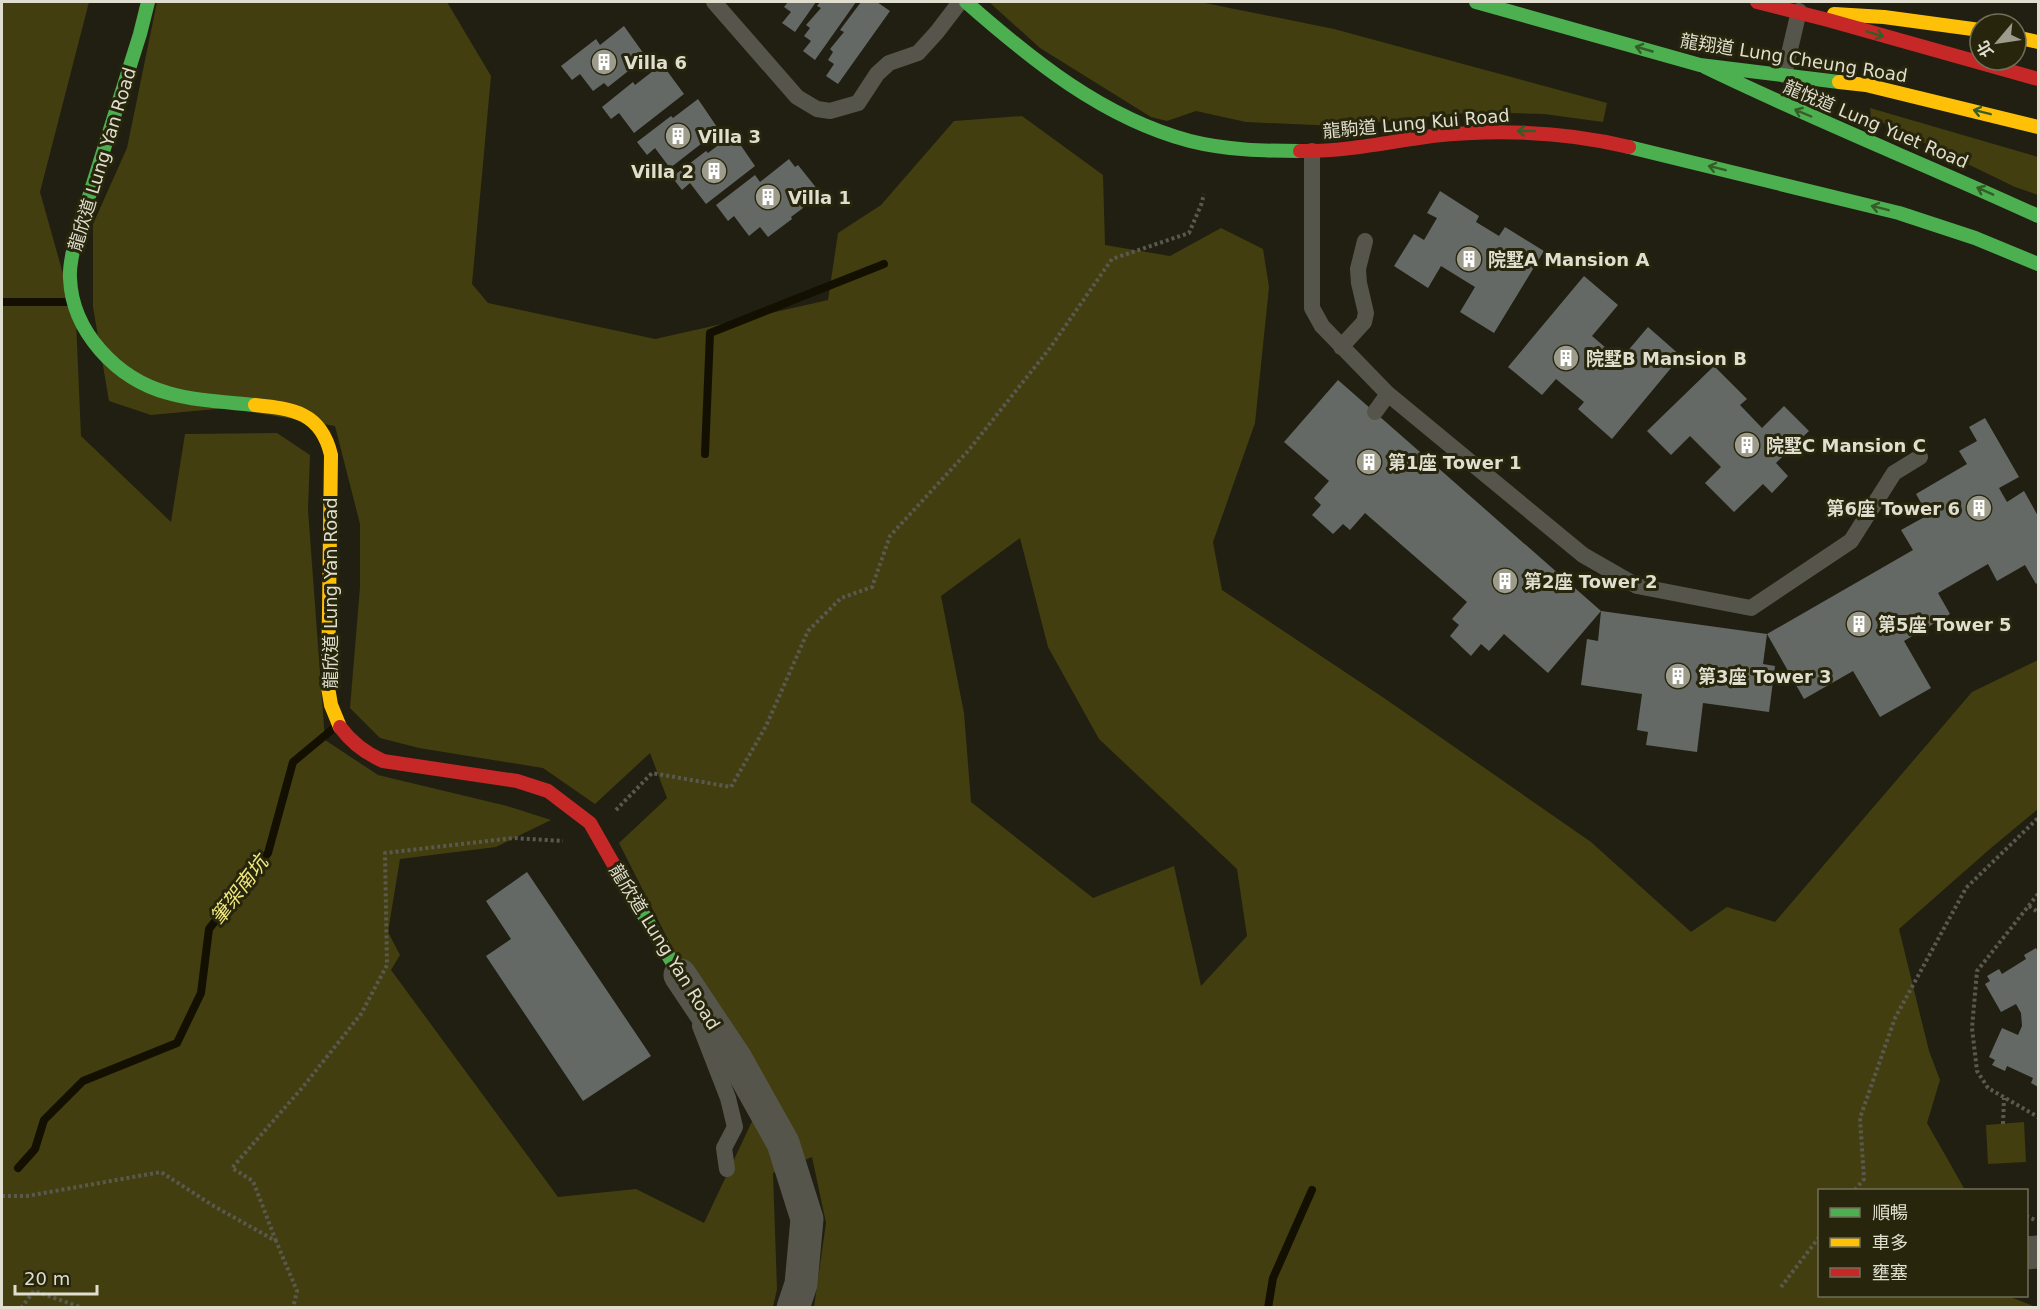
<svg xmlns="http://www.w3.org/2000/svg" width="2040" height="1309" font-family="'DejaVu Sans','Noto Sans TC',sans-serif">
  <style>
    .green { fill: #423e0f; fill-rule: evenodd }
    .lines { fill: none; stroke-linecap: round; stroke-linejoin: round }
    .stream { stroke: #131002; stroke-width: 8 }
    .building { fill: #656966 }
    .path { stroke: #59594f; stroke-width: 4; stroke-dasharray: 3 3; stroke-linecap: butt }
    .lane { stroke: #56554b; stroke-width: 16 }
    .street { stroke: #56554b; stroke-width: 33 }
    .fast { stroke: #4caf50; stroke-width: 14 }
    .slow { stroke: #ffc107; stroke-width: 14 }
    .jam { stroke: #c62828; stroke-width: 14 }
    .oneway { stroke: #365c27 }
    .labels { text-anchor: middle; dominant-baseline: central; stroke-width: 6; stroke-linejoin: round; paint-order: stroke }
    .street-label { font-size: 18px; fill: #dfdecf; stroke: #27250b }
    .poi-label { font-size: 18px; font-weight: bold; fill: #dfdecf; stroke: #27250b; text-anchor: start }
    .water-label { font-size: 20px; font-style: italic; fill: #f0e87d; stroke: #27250b }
  </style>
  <rect width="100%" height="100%" fill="#211f11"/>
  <path class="green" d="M2,2H89L40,192L76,320L81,436L171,522L185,434L277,433L310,455L308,510L325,740L378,775L507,806L551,820L496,847L400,859L388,932L400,955L391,970L558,1197L636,1189L704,1223L756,1113L619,843L667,798L650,753L595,804L543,768L419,748L380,738L350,708L360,587V524L335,426L227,408L151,415L109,401L93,307V224L127,148L157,2H447L491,76L472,284L488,303L655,339L828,300L838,233L881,205L954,121L1022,116L1103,175L1105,245L1170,256L1221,228L1263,249L1269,287L1255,423L1213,542L1222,590L1384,698L1591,842L1691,932L1727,907L1775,922L1972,692L2038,660V809L1991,848L1899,929L1929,1051L1940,1080L1927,1123L1965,1190H1820V1296H2008L2036,1307H814L826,1223L812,1157L773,1173L777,1289L773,1307L2,1308ZM1020,538L1048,647L1099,739L1237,869L1247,936L1201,986L1174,866L1093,898L971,802L964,713L941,596Z
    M989,2H1200L1334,29L1607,103L1603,122L1544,114L1475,112L1338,126L1246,122L1196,111L1167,121L1151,117L1040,48Z
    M1870,108L2038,157V195L2015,187L1871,117Z
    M2024,1122L2026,1162L1988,1164L1986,1125Z"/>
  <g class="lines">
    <path class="stream" d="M2,302H67
      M705,454L710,333L884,264
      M18,1168L35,1149L44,1120L83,1081L177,1043L201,993L209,929L268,853L293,762L334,728
      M1268,1308L1273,1278L1312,1190"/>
  </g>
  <path class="building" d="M788,2H816L795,32L782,23L791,12L784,7Z
    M820,2H856L815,60L803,51L811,41L804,36L810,28L806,25L821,8L817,6Z
    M861,2H877L890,11L838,84L826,76L834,64L828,60L833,52L830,49L844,32L840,30Z
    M624,26L646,57L608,87L604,83L593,91L580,74L572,80L561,66L596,39L600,45Z
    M662,64L684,94L634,133L619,113L611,119L602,107L633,82L635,85Z
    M698,99L719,130L670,168L655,148L647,155L637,142L671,116L673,118Z
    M733,134L755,166L706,204L690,183L682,190L672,177L706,151L708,153Z
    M789,159L795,167L798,165L818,190L800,204L803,208L791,217L792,219L768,237L760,227L749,236L734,216L728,221L716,205L755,175L760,182Z
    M1440,191L1479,216L1476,222L1499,236L1505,227L1544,251L1494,333L1460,312L1475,287L1441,266L1428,288L1394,266L1414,234L1424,240L1437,218L1427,213Z
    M1584,276L1618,305L1592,336L1620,360L1648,327L1681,356L1612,439L1578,409L1584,402L1556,379L1542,395L1508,367Z
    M1714,366L1747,399L1740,405L1762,428L1784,406L1809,431L1776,463L1788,476L1772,493L1763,484L1734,512L1705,483L1721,467L1690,436L1671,455L1647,431Z
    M1338,380L1601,611L1767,634L1763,664L1775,666L1769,712L1703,703L1697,752L1646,745L1648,732L1637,730L1642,694L1581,685L1587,639L1598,641L1601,611L1548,673L1504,634L1489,651L1481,644L1471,656L1450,636L1459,625L1452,619L1467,602L1365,513L1350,530L1343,524L1333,534L1312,515L1321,505L1314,498L1329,481L1284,442Z
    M1985,418L2019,477L1999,488L2007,502L2024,491L2038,516V582L2036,584L2025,565L1997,581L1988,564L1938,593L1950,614L1904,641L1931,688L1880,717L1853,671L1804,699L1767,634L1913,550L1901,530L1928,515L1916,494L1967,464L1959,451L1977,441L1969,427Z
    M527,872L651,1056L583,1101L486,956L511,939L486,901Z
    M2036,948L2038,952V1087L2031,1083L2033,1078L2007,1066L2005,1071L1992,1065L1995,1060L1989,1057L2002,1028L2018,1035L2022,1026L2021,1013L2016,1004L2001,1012L1985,984L1990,981L1987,976L1999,969L2002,974L2026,959L2024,955Z"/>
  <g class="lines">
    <path class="path" d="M616,810L652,773L731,787L766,726L808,631L841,598L872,587L890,536L968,451L1050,348L1112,259L1189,233L1201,205L1204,194
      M2038,894L1977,971L1972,1028L1977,1071L1988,1088L2038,1117
      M2029,906L2038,912
      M2003,1124L2004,1098
      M1855,1190L1864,1179L1860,1118L1895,1018L1966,888L2038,818
      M2,1196H27L161,1172L212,1205L276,1241L297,1291L293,1308
      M2026,1216L2035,1220
      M276,1241L253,1181L232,1168L302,1088L361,1014L387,965L385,853L513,838L563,841
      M1781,1287L1820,1236
      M21,1308L34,1291L83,1308"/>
    <path class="lane" d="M714,2L797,97L817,109L830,111L858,103L877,74L889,63L918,53L937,32L960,2
      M1784,75L1799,11
      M1312,151V308L1322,326L1388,394L1583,555L1637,586L1751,608L1851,541L1894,473L1920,457
      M1341,347L1364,322L1366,313L1359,283L1358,269L1365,241
      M1375,412L1388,394
      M700,1026L728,1098L735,1127L724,1148L727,1169"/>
    <path class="street" d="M680,975L736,1059L783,1143L807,1219L801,1284L793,1308
      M2026,1253L2038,1252"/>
    <path class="fast" d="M148,2L140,34L75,241C73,253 69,265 70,278C72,332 117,379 168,393C196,401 226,402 255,405
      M966,2C1032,60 1103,118 1190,141C1226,150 1263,151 1300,151
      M1476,2L1700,65L1839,82
      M1705,67C1814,120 1927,165 2038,216
      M1629,147L1899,213L1975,238L2038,264
      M623,881L680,975"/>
    <path class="slow" d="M1834,14L1884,17L1980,30
      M2016,37L2038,42
      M1839,82L1866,85L2038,127
      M255,405C293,409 321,412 331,455L328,687L331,705L340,727"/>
    <path class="jam" d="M1757,2L1828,20L2038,79
      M1300,151C1344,152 1388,142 1432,136C1499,129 1563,131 1629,147
      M340,727C351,742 365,753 383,761L517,781L548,791L590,823L623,881"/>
  </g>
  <defs><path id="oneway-shaft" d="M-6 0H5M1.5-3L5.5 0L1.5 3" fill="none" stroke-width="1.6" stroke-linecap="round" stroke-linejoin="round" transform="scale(1.5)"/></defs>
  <g class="oneway">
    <use href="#oneway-shaft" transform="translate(1875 34) rotate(17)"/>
    <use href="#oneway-shaft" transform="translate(1644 49) rotate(-164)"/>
    <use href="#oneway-shaft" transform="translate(1982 112) rotate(-166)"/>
    <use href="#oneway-shaft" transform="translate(1803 113) rotate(-157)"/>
    <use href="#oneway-shaft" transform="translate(1526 131) rotate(-179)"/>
    <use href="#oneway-shaft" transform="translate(1717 168) rotate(-166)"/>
    <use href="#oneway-shaft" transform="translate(1985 191) rotate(-156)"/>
    <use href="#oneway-shaft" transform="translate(1880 208) rotate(-166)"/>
  </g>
  <defs>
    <g id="building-disc" transform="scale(1.35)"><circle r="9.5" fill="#9c9b8c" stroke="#27250b"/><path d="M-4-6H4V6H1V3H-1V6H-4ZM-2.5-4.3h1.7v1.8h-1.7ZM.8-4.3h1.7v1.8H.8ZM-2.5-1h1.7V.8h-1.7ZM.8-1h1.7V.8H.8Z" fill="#fff"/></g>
  </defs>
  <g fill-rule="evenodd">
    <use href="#building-disc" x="604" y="62"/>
    <use href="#building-disc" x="678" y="136"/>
    <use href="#building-disc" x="714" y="171"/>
    <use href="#building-disc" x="768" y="197"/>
    <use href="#building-disc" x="1469" y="259"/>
    <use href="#building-disc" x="1566" y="358"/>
    <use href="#building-disc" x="1747" y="445"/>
    <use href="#building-disc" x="1369" y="462"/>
    <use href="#building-disc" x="1979" y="508"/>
    <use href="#building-disc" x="1505" y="581"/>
    <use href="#building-disc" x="1859" y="624"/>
    <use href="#building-disc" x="1678" y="676"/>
  </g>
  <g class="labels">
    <g class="street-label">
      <text transform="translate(1794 58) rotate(9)">龍翔道 Lung Cheung Road</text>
      <text transform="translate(1416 123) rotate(-5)">龍駒道 Lung Kui Road</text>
      <text transform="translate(1876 124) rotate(23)">龍悅道 Lung Yuet Road</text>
      <text transform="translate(102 159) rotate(-73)">龍欣道 Lung Yan Road</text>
      <text transform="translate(330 593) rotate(-90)">龍欣道 Lung Yan Road</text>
      <text transform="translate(665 947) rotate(58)">龍欣道 Lung Yan Road</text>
    </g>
    <g class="poi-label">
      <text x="624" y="62">Villa 6</text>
      <text x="698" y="136">Villa 3</text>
      <text x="694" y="171" text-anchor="end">Villa 2</text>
      <text x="788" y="197">Villa 1</text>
      <text x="1488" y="259">院墅A Mansion A</text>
      <text x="1586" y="358">院墅B Mansion B</text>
      <text x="1766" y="445">院墅C Mansion C</text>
      <text x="1388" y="462">第1座 Tower 1</text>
      <text x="1960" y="508" text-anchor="end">第6座 Tower 6</text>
      <text x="1524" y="581">第2座 Tower 2</text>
      <text x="1878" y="624">第5座 Tower 5</text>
      <text x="1698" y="676">第3座 Tower 3</text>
    </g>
    <g class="water-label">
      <text transform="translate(239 890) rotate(-53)">筆架南坑</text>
    </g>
  </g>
  <rect width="2040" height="1309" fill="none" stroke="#dfdecf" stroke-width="6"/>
  <rect x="1818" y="1189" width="210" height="108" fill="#27250b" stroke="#716f59" stroke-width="1.5"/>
  <rect x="1830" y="1208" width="30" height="9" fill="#4caf50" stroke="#716f59" stroke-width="1.5"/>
  <text x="1872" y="1219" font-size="18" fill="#dfdecf">順暢</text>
  <rect x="1830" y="1238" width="30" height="9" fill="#ffc107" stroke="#716f59" stroke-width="1.5"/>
  <text x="1872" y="1249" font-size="18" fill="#dfdecf">車多</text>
  <rect x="1830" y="1268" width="30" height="9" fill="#c62828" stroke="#716f59" stroke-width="1.5"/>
  <text x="1872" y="1279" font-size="18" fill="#dfdecf">壅塞</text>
  <g transform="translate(1998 42) rotate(241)"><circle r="28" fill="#27250b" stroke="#716f59" stroke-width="1.5"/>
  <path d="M0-4.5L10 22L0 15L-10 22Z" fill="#9c9b8c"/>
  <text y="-9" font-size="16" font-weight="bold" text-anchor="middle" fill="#dfdecf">北</text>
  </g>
  <path d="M15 1285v9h82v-9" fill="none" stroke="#dfdecf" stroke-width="3"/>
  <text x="24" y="1285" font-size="18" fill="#dfdecf" stroke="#27250b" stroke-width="4.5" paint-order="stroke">20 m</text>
</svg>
